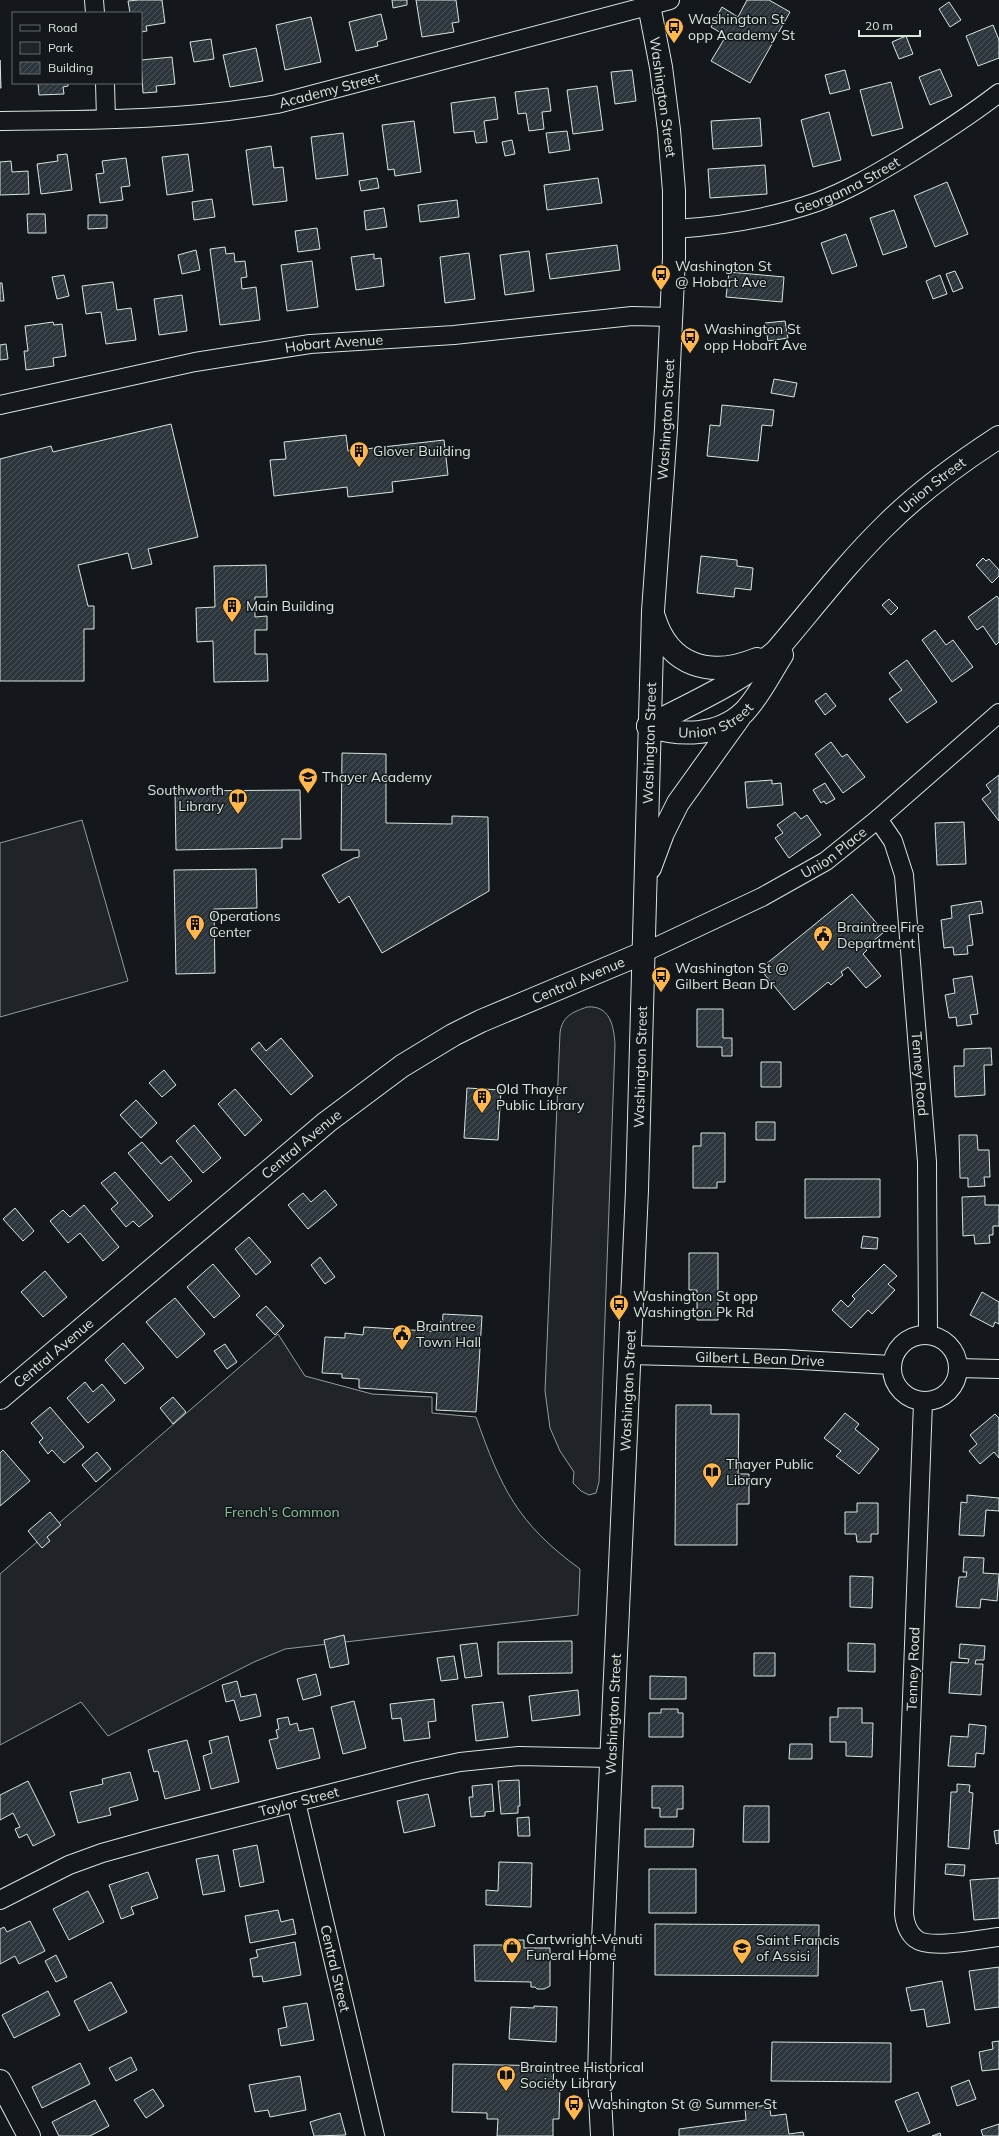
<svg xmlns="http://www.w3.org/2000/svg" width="999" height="2136" font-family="Mulish,sans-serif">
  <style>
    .park { fill: #202428; stroke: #939e99 }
    .building { fill: url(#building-hatch); stroke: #d8e6dc }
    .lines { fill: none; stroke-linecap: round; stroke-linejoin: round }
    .minor-casing { stroke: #d8e6dc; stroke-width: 20 }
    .tertiary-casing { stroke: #d8e6dc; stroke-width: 24 }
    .secondary-casing { stroke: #d8e6dc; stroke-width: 24 }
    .minor { stroke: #14181c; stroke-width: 18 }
    .tertiary { stroke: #14181c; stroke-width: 22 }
    .secondary { stroke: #14181c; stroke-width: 22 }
    .labels { text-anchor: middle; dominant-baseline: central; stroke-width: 3; stroke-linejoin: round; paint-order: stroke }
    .poi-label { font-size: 14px; fill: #d8e6dc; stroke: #14181c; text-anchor: start }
    .street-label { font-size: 14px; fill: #d8e6dc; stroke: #14181c }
    .park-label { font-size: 14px; fill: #8ac095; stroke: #14181c }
  </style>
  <defs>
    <pattern id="building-hatch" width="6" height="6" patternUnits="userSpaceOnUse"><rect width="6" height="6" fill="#2c363c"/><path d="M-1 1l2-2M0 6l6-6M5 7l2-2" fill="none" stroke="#4a5358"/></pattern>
  </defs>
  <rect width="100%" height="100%" fill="#14181c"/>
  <path class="park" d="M82,820L128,981L0,1017V843Z
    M587,1007C610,1005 614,1026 615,1045L599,1482L596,1493L589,1495L581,1491L573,1483L574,1472L560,1451L550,1428L545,1391L560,1033C562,1016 573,1012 587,1007Z
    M278,1334L305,1376L372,1394L432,1397V1413L476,1417C501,1488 517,1523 580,1569L578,1615L285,1649L254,1662L108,1736L81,1702L0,1745V1574Z"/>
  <path class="building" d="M138,0H162L165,23L146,26L147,31L141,32V13H130L128,1Z
    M392,0H407V5L393,8Z
    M416,0H456L459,22L452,23L454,32L422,37Z
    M747,0H769L790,12L750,83L711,61L726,36L711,27L722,7L738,17Z
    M949,2L961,20L950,27L939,9Z
    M381,14L387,39L377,42L378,46L356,51L349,22Z
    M311,17L321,62L285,70L276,25Z
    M993,25L999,40V58L978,66L966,36Z
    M906,36L913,54L899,59L892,42Z
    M211,39L214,59L194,62L190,42Z
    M256,48L263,81L230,87L223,55Z
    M172,57L175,84L156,86L157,92L143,93L141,60Z
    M0,60L1,88H0Z
    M940,69L952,96L930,105L919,77Z
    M632,70L636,101L615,104L611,72Z
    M845,70L850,89L830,94L825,75Z
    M891,82L903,128L872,136L860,90Z
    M38,83H68V86L63,87L64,94L39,95Z
    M597,86L603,130L573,134L567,90Z
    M548,88L551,111L542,112L544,129L529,131L526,113L518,114L515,92Z
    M495,97L498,119L484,121L487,142L476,143L474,131L454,133L451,103Z
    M829,112L841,160L813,167L801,120Z
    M760,118L762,146L713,149L711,121Z
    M414,121L421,172L395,176L394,169L388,170L382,125Z
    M567,131L570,150L549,153L546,133Z
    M343,133L348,175L316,179L311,137Z
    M512,140L515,154L505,156L502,142Z
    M271,146L274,168L283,167L287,201L253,205L246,150Z
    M67,154L72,190L41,194L37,164L58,161L57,155Z
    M188,154L193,191L167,195L162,157Z
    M126,158L130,186L121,187L123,200L100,203L96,174L104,173L102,161Z
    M11,161L12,172L28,171L29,194L0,195V162Z
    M765,165L767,194L710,198L708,169Z
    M377,178L379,188L361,191L359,181Z
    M598,178L602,203L547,210L544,185Z
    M947,182L968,234L935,247L914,196Z
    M212,199L215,217L194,220L192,202Z
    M457,200L459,217L420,222L418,205Z
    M384,208L387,227L366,230L364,211Z
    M894,210L907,247L883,255L870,218Z
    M27,214H45L46,233H28Z
    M88,215H107V228L88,229Z
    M317,228L320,249L298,252L295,231Z
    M846,234L857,266L832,274L821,243Z
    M617,245L620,270L550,279L546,254Z
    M225,247L226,254L234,253L235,262L245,261L247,277L241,278L242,289L256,287L260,320L220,325L210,249Z
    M196,250L200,270L182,274L178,255Z
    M529,251L534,291L505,295L500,255Z
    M469,253L475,299L445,303L440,257Z
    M374,254V259L381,258L384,286L356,290L351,257Z
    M312,261L318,307L287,311L281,265Z
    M955,271L963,288L953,292L946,274Z
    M729,272L784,277L782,302L726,297Z
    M64,275L69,296L57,299L52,277Z
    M940,275L947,294L933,299L926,281Z
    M113,282L117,310L131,308L136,340L106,344L101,312L86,314L82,286Z
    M0,283H2L4,301H0Z
    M182,295L187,331L159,335L154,299Z
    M785,321L788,338L768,341L765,323Z
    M53,322L54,325L62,324L66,356L53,358L54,366L26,370L24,351H28L25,326Z
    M6,344L8,359L0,360V345Z
    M774,379L797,383L794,397L771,393Z
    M722,405L774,410L772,426L762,425L758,461L707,456L710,425L720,426Z
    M171,424L198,537L148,549L152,564L132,569L128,553L78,565L88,606H94V629H84V681H0V459L51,446L53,452Z
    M346,435L348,451L444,440L448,475L392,482L393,492L348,497L347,487L274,496L270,460L286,459L284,442Z
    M701,556L737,560V566L753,568L751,590L735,588L734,597L697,593Z
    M983,558L986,561L989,559L999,570V576L992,583L976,565Z
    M266,565L267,597H255V617L267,616V630H255V654H267L268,681L214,682L213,641L197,642L196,608L215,607L214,566Z
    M997,596L999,599V642L996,645L983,626L977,630L968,617Z
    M889,599L898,608L891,615L882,605Z
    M935,630L946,645L953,640L973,667L952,682L922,640Z
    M907,660L937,702L907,723L889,699L902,690L889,673Z
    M826,693L836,706L825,715L815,701Z
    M831,742L842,757L847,754L865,777L843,793L815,754Z
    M342,753L386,754V823L452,824V816L488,817L489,891L382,953L349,896L339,903L322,875L354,858L359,857V850H341Z
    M999,775V821L982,799L991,792L986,785Z
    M772,780V784L781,783L783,805L747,808L745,782Z
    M825,783L835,799L826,804L824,801L821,803L813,790Z
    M300,790L301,839H282V848L176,850L175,791Z
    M795,812L801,819L807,815L821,835L789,858L775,838L783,833L777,825Z
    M964,822L966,864L937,865L935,823Z
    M256,869L257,908L214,909L215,973L176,974L174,870Z
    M852,894L884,932L865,948L867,950L863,954L881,976L866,988L848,967L841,972L843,975L831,985L828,982L794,1010L760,969Z
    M981,901L983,913L969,915L973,945L967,946L968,954L954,955L953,947L944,948L941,920L952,918L951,906Z
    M972,976L978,1014L970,1015L972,1024L957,1026L956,1017L949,1018L945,995L955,993L953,979Z
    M697,1009H723V1038H732V1056H722V1047H697Z
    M281,1038L313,1076L291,1095L251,1049L259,1042L266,1051Z
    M991,1048L992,1065H984L985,1095L955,1097L954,1066H964V1049Z
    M761,1062H781V1087H761Z
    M164,1070L176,1085L162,1097L149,1083Z
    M467,1088L501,1090L498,1140L464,1138Z
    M235,1089L262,1120L245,1136L218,1104Z
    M136,1100L157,1123L141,1138L120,1115Z
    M756,1122H775V1140H756Z
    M194,1125L221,1158L203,1173L176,1141Z
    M701,1133H725V1182H717V1188H693V1146H701Z
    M959,1135H977L978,1150H989L990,1177H984L985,1186L968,1187V1178H960Z
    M142,1142L161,1164L171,1156L192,1181L169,1201L128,1153Z
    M115,1172L153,1216L139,1227L133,1221L126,1227L111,1209L118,1203L101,1183Z
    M805,1179H880V1217L805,1218Z
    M325,1190L337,1205L308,1229L288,1205L303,1193L311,1202Z
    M985,1196V1205H999V1226H993V1235H989L990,1243L975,1244L974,1235L963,1236L962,1197Z
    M84,1205L119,1247L103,1261L80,1233L68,1243L50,1221L63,1210L70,1217Z
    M15,1208L34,1231L23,1241L3,1219Z
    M863,1236L878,1238L877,1249L861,1248Z
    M249,1237L271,1262L256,1275L235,1249Z
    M689,1253H718V1320H697V1290H689Z
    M320,1257L335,1277L325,1284L311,1265Z
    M213,1264L240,1296L214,1318L187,1287Z
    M884,1264L897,1276L888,1284L895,1290L872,1314L868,1310L851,1328L832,1310L841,1300L848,1307L855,1299L852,1296Z
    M45,1271L67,1297L43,1317L21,1292Z
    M982,1292L999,1302V1324L995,1322L993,1327L970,1315Z
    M175,1298L205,1334L177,1358L146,1322Z
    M266,1306L284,1326L275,1335L256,1315Z
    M443,1314L482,1316L476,1412L436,1410L437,1393L359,1388V1379L342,1378V1374L322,1373L325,1337L345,1338V1333L363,1335L364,1327L442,1332Z
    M123,1343L144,1368L125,1384L105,1360Z
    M225,1344L237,1362L227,1369L214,1351Z
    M85,1382L93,1392L102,1384L115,1400L88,1423L67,1398Z
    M173,1397L186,1412L173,1424L160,1408Z
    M676,1405H711V1414H739L738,1474H749V1504H737V1545H675Z
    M50,1407L84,1447L64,1463L52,1450L48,1454L39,1442L43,1438L31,1423Z
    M845,1413L859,1424L855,1429L879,1449L859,1474L836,1456L841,1451L824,1438Z
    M995,1414L999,1418V1458L994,1452L980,1464L969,1451L977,1444L970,1435Z
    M3,1450L30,1481L0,1506V1453Z
    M97,1452L111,1469L96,1482L82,1465Z
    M967,1495L999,1498V1511L986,1510L984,1536L959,1535L961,1502L967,1503Z
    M857,1503H878V1534H871V1542H857L856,1534H845V1512H857Z
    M50,1512L61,1525L47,1537L50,1541L42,1548L28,1531Z
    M964,1557L984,1558L983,1573L999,1574L997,1601L981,1599L980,1608L956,1607L959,1577H966L967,1572H963Z
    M850,1576L873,1577L872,1608L850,1607Z
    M344,1635L349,1664L330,1668L324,1640Z
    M572,1641V1673L498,1674V1642Z
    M477,1643L482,1676L465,1678L460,1645Z
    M848,1643L875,1644V1672L848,1671Z
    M960,1644L985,1646L984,1660H976L975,1664H983L981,1695L949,1693L951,1662L968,1663L969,1659L959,1658Z
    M754,1653H775V1676H754Z
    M454,1656L458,1679L441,1681L437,1658Z
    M316,1674L321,1695L303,1700L297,1679Z
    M650,1676L686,1677V1699H650Z
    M237,1681L241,1697L256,1694L261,1716L240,1721L234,1700L226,1702L222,1685Z
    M578,1690L580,1715L532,1721L529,1696Z
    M434,1699L436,1721L428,1722L430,1738L404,1741L401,1718L392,1719L390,1704Z
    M354,1701L366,1748L343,1754L331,1707Z
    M503,1702L508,1737L476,1741L472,1705Z
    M838,1708H862V1723H873L872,1757L846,1756V1742H830V1717H838Z
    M661,1709H678V1713H683V1737H649V1713H661Z
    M288,1717L290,1725L297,1723L299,1731L313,1728L320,1758L277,1769L269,1740L278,1738L276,1730L279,1729L277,1719Z
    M969,1724L986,1726L984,1754L976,1753L975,1767L948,1766L951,1736L968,1737Z
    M228,1736L239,1782L211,1789L203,1756L212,1753L209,1741Z
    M187,1740L200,1790L165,1799L158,1771L154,1772L148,1750Z
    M790,1744H812V1759H789Z
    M130,1772L138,1800L109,1808L111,1815L78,1823L70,1792L103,1784L102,1779Z
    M519,1780L520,1806H518V1813L501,1814L498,1781Z
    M28,1781L55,1835L33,1846L27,1834L19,1838L15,1829L20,1827L13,1813L0,1820V1795Z
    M492,1784L494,1811L485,1812V1816L471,1817L469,1797H473L472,1786Z
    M957,1784L970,1785L969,1792L973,1793L969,1849L948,1847L951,1792H957Z
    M652,1786H683V1809H677V1817H660V1808H652Z
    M428,1794L435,1826L404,1833L397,1801Z
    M744,1806H769V1842H743Z
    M529,1817L530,1836H518L517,1818Z
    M645,1829H694L693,1847H645Z
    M999,1830V1843L996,1844L994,1831Z
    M257,1845L264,1882L240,1887L233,1850Z
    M218,1855L225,1891L203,1895L196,1859Z
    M499,1862L532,1863L531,1907L486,1905V1890L498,1891Z
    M946,1864L965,1865L964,1876L945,1874Z
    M649,1869H696V1913H649Z
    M148,1872L158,1898L131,1907L134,1914L121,1919L109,1885Z
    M999,1878V1918L974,1920L970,1880Z
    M88,1891L104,1922L69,1940L53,1909Z
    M278,1910L281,1922L293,1919L296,1934L250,1943L245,1916Z
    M30,1921L45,1951L19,1964L15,1956L0,1964V1929L4,1927L7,1932Z
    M655,1924L819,1925L818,1976L655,1975Z
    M505,1940H524V1948H550V1986L544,1989H537L535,1987H531V1982L475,1981L474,1945H505Z
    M295,1942L301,1975L263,1982L262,1976L253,1977L250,1959L258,1957L256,1950Z
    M56,1955L67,1977L56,1982L45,1961Z
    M999,1967V2007L975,2010L969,1971Z
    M942,1981L950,2023L927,2027L924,2009L911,2011L906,1988Z
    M111,1982L127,2012L89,2031L74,2001Z
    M48,1991L60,2015L14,2038L2,2015Z
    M307,2003L314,2040L281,2046L278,2029L287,2027L283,2007Z
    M534,2006L557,2007L556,2042L509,2039L511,2007L534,2008Z
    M999,2041V2069L982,2071L979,2052L993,2049L992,2042Z
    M772,2042L891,2043V2082L771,2081Z
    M131,2057L137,2070L116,2081L109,2068Z
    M80,2063L90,2084L42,2108L32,2087Z
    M453,2064L554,2066L553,2086H560L559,2119H553V2136H497L498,2119H487V2113L452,2112Z
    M300,2076L306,2110L270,2117L268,2110L255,2112L249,2085Z
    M969,2080L976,2099L957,2106L951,2087Z
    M153,2089L164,2106L146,2118L134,2100Z
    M918,2092L930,2123L908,2132L895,2101Z
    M95,2100L109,2126L90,2136H59L52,2122Z
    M769,2105L771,2116L786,2114L789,2134L803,2132L804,2136H679V2129L746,2120L745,2108Z
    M340,2113L346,2135L314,2136L310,2122Z
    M999,2124V2136H983L981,2130Z
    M940,2133L941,2136H932Z"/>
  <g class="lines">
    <g class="minor-casing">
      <g id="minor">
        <path d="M94,0L95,13"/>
        <path d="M105,83L106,119"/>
        <path id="s1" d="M0,121C93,120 185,120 277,104L670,0"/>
        <path id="s2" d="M675,229C723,226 771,218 817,202C847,191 874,175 901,159C935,138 968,117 999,93"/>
        <path id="s3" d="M0,405L195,362L310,344L454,335L632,316L672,317"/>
        <path id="s4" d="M878,819L893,841L904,875L927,1162L928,1335"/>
        <path id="s5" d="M643,953L762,897L826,861L878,819L999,713"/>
        <circle cx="925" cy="1368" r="33"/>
        <path id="s6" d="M629,1355L783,1359L891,1365"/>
        <path d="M958,1368L999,1369"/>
        <path d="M923,1402L904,1914C905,1923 908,1933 916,1939C930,1950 980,1939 999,1937"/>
        <path id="s7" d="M296,1802L375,2136"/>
        <path id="s8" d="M0,1900L69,1865L102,1853L156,1838L418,1771L460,1762L519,1756L611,1758"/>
      </g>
    </g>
    <g class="tertiary-casing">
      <path id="tertiary" d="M0,2081L29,2136"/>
    </g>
    <g class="secondary-casing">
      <g id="secondary">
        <path d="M654,617C669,667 711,678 757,659"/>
        <path id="s9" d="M648,726C692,703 739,683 776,651C812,609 846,564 886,525C920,491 959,463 999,437"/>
        <path id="s10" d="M648,726C680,736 718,737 744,712C758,698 771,672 782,655"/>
        <path d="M650,868L663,833L678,803L739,718"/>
        <path id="s11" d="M0,1398L327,1122L402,1066L453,1035L481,1021L643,953"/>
        <path id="s12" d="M602,2136L599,2077L602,1963L637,1190L653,611L666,429L674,257V191L669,130L661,67L648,0"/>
      </g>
    </g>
    <use href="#minor" class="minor"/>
    <use href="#tertiary" class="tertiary"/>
    <use href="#secondary" class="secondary"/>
  </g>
  <defs>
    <g id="bus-pin" transform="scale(1)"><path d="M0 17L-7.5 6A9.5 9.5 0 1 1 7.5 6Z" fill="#ffb74d" stroke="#14181c"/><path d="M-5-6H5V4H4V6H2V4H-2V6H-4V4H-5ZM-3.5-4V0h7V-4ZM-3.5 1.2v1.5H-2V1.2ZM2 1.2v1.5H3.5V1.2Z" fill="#111"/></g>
    <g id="building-pin" transform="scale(1)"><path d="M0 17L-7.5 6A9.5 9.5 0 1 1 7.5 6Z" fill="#ffb74d" stroke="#14181c"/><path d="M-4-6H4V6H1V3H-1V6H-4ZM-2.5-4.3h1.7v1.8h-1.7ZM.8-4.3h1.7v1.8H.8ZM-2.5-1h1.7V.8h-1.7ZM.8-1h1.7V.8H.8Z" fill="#111"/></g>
    <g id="school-pin" transform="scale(1)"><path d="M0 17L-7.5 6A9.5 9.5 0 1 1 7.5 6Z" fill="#ffb74d" stroke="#14181c"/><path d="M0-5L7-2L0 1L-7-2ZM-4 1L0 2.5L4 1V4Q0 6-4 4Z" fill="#111"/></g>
    <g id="library-pin" transform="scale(1)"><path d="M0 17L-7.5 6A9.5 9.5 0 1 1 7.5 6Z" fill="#ffb74d" stroke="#14181c"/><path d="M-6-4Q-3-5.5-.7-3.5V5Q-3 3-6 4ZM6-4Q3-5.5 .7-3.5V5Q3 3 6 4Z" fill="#111"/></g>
    <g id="civic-pin" transform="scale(1)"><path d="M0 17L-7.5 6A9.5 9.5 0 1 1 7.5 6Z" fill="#ffb74d" stroke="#14181c"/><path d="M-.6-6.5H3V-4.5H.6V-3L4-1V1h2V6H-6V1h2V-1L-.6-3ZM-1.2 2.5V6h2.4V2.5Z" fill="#111"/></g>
    <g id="shop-pin" transform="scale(1)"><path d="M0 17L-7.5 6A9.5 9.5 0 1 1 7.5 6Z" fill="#ffb74d" stroke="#14181c"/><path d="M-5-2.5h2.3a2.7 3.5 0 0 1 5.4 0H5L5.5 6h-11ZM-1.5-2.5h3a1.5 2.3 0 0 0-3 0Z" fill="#111"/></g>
  </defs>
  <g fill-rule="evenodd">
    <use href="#bus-pin" x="674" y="27"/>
    <use href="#bus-pin" x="661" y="274"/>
    <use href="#bus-pin" x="690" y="337"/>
    <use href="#building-pin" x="359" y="451"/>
    <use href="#building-pin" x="232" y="606"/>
    <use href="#school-pin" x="308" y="777"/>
    <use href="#library-pin" x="238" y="798"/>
    <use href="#building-pin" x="195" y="924"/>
    <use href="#civic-pin" x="823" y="935"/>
    <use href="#bus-pin" x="661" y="976"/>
    <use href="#building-pin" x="482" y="1097"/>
    <use href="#bus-pin" x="619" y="1304"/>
    <use href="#civic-pin" x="402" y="1334"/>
    <use href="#library-pin" x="712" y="1472"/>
    <use href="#shop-pin" x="512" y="1947"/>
    <use href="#school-pin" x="742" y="1948"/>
    <use href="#library-pin" x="506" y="2075"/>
    <use href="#bus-pin" x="574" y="2104"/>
  </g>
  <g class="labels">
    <g class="poi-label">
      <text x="688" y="19">Washington St<tspan x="688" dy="16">opp Academy St</tspan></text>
      <text x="675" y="266">Washington St<tspan x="675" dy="16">@ Hobart Ave</tspan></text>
      <text x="704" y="329">Washington St<tspan x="704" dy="16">opp Hobart Ave</tspan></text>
      <text x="373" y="451">Glover Building</text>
      <text x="246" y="606">Main Building</text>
      <text x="322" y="777">Thayer Academy</text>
      <text x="224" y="790" text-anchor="end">Southworth<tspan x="224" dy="16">Library</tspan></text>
      <text x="209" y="916">Operations<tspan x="209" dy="16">Center</tspan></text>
      <text x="837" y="927">Braintree Fire<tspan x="837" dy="16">Department</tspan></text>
      <text x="675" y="968">Washington St @<tspan x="675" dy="16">Gilbert Bean Dr</tspan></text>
      <text x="496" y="1089">Old Thayer<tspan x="496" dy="16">Public Library</tspan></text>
      <text x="633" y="1296">Washington St opp<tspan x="633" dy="16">Washington Pk Rd</tspan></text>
      <text x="416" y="1326">Braintree<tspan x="416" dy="16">Town Hall</tspan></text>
      <text x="726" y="1464">Thayer Public<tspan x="726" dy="16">Library</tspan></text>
      <text x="526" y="1939">Cartwright-Venuti<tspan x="526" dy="16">Funeral Home</tspan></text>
      <text x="756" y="1940">Saint Francis<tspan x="756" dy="16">of Assisi</tspan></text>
      <text x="520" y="2067">Braintree Historical<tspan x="520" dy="16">Society Library</tspan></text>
      <text x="588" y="2104">Washington St @ Summer St</text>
    </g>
    <g class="street-label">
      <text stroke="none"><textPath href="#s1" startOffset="332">Academy Street</textPath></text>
      <text transform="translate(663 97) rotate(82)">Washington Street</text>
      <text stroke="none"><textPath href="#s2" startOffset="179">Georganna Street</textPath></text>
      <text stroke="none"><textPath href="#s3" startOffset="340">Hobart Avenue</textPath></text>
      <text stroke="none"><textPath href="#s12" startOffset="1718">Washington Street</textPath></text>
      <text stroke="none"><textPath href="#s9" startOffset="377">Union Street</textPath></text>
      <text stroke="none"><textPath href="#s10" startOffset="71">Union Street</textPath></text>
      <text stroke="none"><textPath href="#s12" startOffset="1394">Washington Street</textPath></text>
      <text stroke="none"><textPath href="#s5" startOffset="216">Union Place</textPath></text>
      <text stroke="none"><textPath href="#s11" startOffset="718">Central Avenue</textPath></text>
      <text stroke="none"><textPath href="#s12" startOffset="1070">Washington Street</textPath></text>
      <text stroke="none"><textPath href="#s4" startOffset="262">Tenney Road</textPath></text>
      <text stroke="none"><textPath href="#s11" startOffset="394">Central Avenue</textPath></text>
      <text stroke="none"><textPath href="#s11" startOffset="70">Central Avenue</textPath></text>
      <text stroke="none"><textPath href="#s6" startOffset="131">Gilbert L Bean Drive</textPath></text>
      <text stroke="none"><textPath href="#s12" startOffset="746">Washington Street</textPath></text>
      <text transform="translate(913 1669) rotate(-88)">Tenney Road</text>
      <text stroke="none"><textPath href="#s12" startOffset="422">Washington Street</textPath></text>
      <text stroke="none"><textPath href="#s8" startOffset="316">Taylor Street</textPath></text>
      <text stroke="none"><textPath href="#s7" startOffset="171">Central Street</textPath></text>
    </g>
    <g class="park-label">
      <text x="282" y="1512">French's Common</text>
    </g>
  </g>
  <rect x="12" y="12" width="130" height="72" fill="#14181c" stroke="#626a69"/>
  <rect x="20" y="25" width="20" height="6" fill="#14181c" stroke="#626a69"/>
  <text x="48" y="32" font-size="12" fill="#d8e6dc">Road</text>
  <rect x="20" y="42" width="20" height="12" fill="#202428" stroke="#626a69"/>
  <text x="48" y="52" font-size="12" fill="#d8e6dc">Park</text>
  <rect x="20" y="62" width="20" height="12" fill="url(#building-hatch)" stroke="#626a69"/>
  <text x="48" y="72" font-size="12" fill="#d8e6dc">Building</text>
  <path d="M859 30v6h61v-6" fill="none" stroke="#d8e6dc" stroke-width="2"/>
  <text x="865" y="30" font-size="12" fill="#d8e6dc" stroke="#14181c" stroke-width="3" paint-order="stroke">20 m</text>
</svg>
